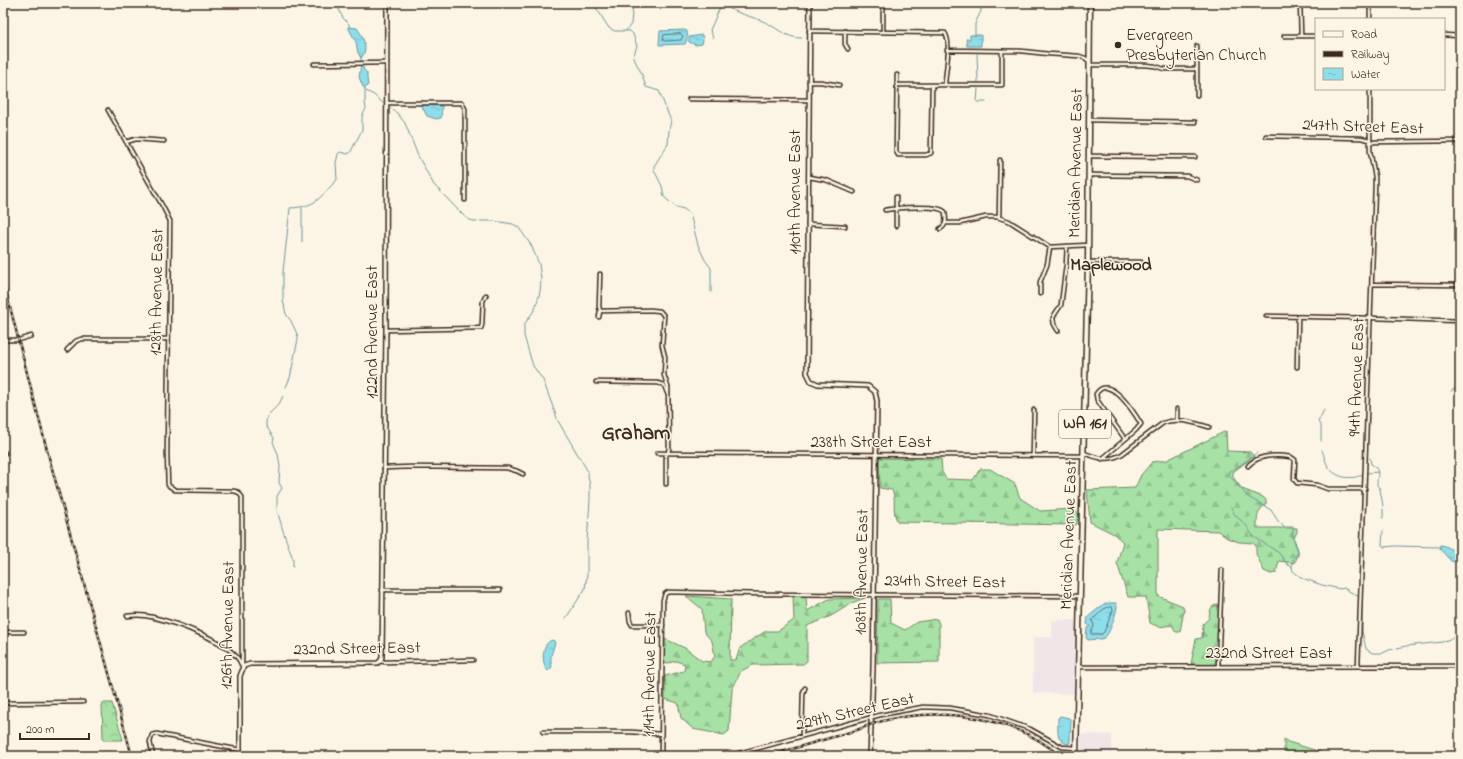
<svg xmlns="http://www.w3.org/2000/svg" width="1463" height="759" font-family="'Indie Flower',sans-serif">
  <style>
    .built { fill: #f1e5e8 }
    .forest { fill: url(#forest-firs); stroke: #718662 }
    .park { fill: url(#park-crowns); stroke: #718662 }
    .water { fill: url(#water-ripples); stroke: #6d9599 }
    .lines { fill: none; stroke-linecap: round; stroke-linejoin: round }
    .shore { stroke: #5c7270; stroke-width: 1 }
    .stream { stroke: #6d9599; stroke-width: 1 }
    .minor-casing { stroke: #3b2a1e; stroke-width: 5.5 }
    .tertiary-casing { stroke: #3b2a1e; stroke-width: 6 }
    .primary-casing { stroke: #3b2a1e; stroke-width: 7 }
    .minor { stroke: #fcf5e5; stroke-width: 2.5 }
    .tertiary { stroke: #fcf5e5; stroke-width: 3 }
    .primary { stroke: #fcf5e5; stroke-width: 4 }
    .rail-casing { stroke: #3b2a1e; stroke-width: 2.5 }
    .rail { stroke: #fcf5e5; stroke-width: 1; stroke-dasharray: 3; stroke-linecap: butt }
    .poi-dot { fill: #3b2a1e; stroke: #fcf5e5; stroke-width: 1.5 }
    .labels { text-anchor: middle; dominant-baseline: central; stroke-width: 3; stroke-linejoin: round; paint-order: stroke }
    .shield { fill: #fcf5e5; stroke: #75675a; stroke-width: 1 }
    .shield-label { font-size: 16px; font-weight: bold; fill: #3b2a1e }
    .poi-label { font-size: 17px; fill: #3b2a1e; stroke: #fcf5e5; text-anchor: start }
    .street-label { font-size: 17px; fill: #3b2a1e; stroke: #fcf5e5 }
    .neighbourhood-label { font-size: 18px; font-weight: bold; fill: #3b2a1e; stroke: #fcf5e5 }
    .district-label { font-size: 21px; font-weight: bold; fill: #3b2a1e; stroke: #fcf5e5 }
  </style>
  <defs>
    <pattern id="forest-firs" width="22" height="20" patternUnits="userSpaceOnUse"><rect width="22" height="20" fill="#a7e1a6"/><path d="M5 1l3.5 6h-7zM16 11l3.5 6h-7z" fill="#91c18e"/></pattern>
    <pattern id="park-crowns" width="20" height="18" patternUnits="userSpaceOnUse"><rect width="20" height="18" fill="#a7e1a6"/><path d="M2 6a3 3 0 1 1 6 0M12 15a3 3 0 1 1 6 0" fill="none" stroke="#91c18e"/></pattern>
    <pattern id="water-ripples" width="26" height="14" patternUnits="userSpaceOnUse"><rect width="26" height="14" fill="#8eddeb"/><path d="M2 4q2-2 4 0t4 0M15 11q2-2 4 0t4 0" fill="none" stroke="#7bbec9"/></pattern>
  </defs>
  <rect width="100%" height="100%" fill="#fcf5e5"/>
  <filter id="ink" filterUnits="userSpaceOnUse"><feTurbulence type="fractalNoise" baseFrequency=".025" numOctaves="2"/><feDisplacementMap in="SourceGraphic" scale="8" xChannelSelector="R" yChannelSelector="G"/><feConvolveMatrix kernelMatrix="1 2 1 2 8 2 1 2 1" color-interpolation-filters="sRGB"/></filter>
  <g filter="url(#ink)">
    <path class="built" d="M1052,620H1075L1074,694L1033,693V637H1052Z
      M1081,734L1112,735V756H1081Z"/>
    <path class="forest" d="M1226,431L1227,451L1250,452L1254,456L1233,472V477L1242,489L1263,497L1266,500V504C1257,511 1257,517 1257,528H1297V532L1294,538C1297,550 1302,551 1294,563L1279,561L1276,573L1271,574L1264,571L1256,554V546L1253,543L1239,542L1227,538L1218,531L1158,529V596L1183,606L1184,610L1180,632H1176L1172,625L1159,627L1150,623L1146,597H1128L1117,563L1123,542L1114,534L1090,522L1087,490L1135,488L1141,475L1152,462L1167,460Z
      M879,458L941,459L942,472L946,479L973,480L980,469H990L1015,484L1020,498L1040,511L1072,509L1079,514L1076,525L898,522C891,512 897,500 892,490L880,488Z
      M686,596L731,599L730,660H736L740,648L750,641L766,631H778L794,620L793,596L806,597L807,611L829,599L865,598L854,602L831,616L807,626V661L803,664L753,665L741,671L732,690L729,731L724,735L693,729L681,718L678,703L665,699V676L684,671L685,664L676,661L664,664L665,639L685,648L702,661L711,662L715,656L712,641L704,632L702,609Z
      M878,599H890L891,623L905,630L917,622L937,619L939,624V662L877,663Z
      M1219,604L1217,664L1215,665L1191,664L1196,639L1202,638L1203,624L1209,618C1210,610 1210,606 1219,604Z
      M1284,739L1288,742L1321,752L1320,756H1284Z"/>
    <path class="park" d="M102,703H112L123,740H103Z"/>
    <path class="water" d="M348,27L357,28C363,36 369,50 361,58L358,53L356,42Z
      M684,30L687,31C688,34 687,41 685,44L659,45L660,31Z
      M702,35L703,40L702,44L696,45L689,42V37Z
      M970,35H981V46H967L966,39H970Z
      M361,64H362L364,70L367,73V78L368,85L365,88L363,87L359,77Z
      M421,105L442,106L441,118L436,119L427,116Z
      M1440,545C1446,545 1453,550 1458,555V558L1454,562L1451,561L1440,549Z
      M1110,603H1116L1117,606C1117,612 1109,636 1104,638C1100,640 1092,639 1088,640L1086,638L1087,628L1090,626L1087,624L1088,617L1104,604Z
      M553,640L555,642C553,652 549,655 552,667L548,671C541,664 541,642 553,640Z
      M1060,716L1069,718L1071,720L1070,741L1069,744C1055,742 1058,729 1058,718Z"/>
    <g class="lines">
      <path class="shore" d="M681,34L683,36L681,40L665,41L663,40L664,35Z
        M1109,607H1112L1113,610L1104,632L1102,634H1091V632L1094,626L1092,620L1104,609Z"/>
      <path class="stream" d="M336,3L343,18L349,24V27
        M593,3L609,28L615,31H630L633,34L637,46L633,57L641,72L646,87L659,91L671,121L669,130L668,144L654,166V170L662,186L664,197L676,207L684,209L690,214L698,245L705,260L711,268V292
        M720,3C733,12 746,15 760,20C775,25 785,39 802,38
        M626,31L631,24L633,3
        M975,36V24L981,11V3
        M713,38L710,30L721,5
        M977,54L978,82
        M361,56V62
        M978,89L977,102H986
        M366,91L374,95L385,105
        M389,107L397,113L405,123L418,156L434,185L463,215L470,220L477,222
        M480,221H494L513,224L519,228L531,245L539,264L541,279L540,292L535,309L524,325V336L533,366L543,380L558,421L587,470L590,486V500L587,542V575L585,589L566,618
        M302,242V208
        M286,387L290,378L298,339V336L291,321L286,314L283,300V272L290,208C318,207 320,196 337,180L336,163L338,154L340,152L347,154L350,153L362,130V116L366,109L365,103V88
        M1451,391L1460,385
        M1321,441V426L1318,422L1324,410
        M1322,450C1324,455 1326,464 1329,468C1338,479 1353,480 1364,474
        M1257,453L1236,468L1229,471L1228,474L1248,497L1271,510L1278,521L1284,527H1294C1290,538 1296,543 1298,552L1293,560L1292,567
        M1370,458L1371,464C1381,469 1377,476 1377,485L1380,489L1383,506
        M1367,473L1378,472
        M1231,507L1235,515L1246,525L1253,536L1279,553L1287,564L1292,567L1293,571L1303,579
        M277,508V496L282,488L279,483L280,466L278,454L273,442L274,438L266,426V423L267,416L279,404L283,396
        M277,510L284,534L293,559V567
        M1383,518V509
        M1383,531L1382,545L1384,547L1395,546L1440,547
        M1456,561L1460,565
        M1305,579L1322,585L1340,589L1344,588L1359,597
        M1362,600V631L1366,649L1372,653H1383L1389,650L1406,646L1442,642L1452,638H1460"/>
      <g class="minor-casing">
        <path id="minor" d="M1300,3L1301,35
          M1370,3V19
          M809,31L945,33C952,43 945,72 945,85
          M845,31V44L848,49
          M883,32V3
          M1444,35L1460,36
          M1284,36H1316
          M1197,46V95
          M947,50L1021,51L1049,54L1079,56L1085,58L1089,61
          M314,64L387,63
          M1090,65H1145L1155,66L1164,69H1197
          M897,75L896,151L898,155H926L931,153L932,85
          M809,82H821L839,85
          M897,85H1002V51
          M689,99L809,100
          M387,103H462L465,109V200
          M108,110L163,207L170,221L167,454L168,485L175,490L234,491L238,492L242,497V668
          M1089,120L1195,122
          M1266,136L1361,138L1370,140L1371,142L1460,141
          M126,142L136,139L164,141
          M1089,156L1195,157
          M1089,175L1187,176L1197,180
          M809,177L826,180L854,192
          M896,197V226
          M885,210C896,208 939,204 945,212C946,220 947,225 940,229
          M999,217L1000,160
          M946,223H960L986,217H997L1009,221L1050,247L1088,245
          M808,224L845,226
          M1088,262H1141
          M1372,284L1460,285
          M1040,294V282L1047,265L1050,247
          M600,311L651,310L660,311L664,316L662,345L665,357L664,375L668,387L669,448L668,453L666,455V484
          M1266,316L1371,318
          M599,317L600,311L599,306L600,274
          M1371,317L1374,318L1460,321
          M386,330L481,328L482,325L483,301L486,295
          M1058,331L1054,324L1053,318L1055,314L1061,305L1066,265L1067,246
          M3,340H19L31,336
          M67,350L76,341L81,339H168
          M1297,367L1298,317
          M596,382L658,383L664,385L668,395
          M1177,420V409
          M3,453H5
          M657,453L1084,456
          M1084,453C1097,458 1109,462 1122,454L1163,423C1178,417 1194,423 1209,427
          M1033,455L1034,410
          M1102,459L1136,430L1141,424C1135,414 1109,372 1096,394L1097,400L1125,439
          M1248,466C1258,454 1277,455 1291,457L1295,460L1294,479L1297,483L1317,485L1328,489H1365
          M384,468L411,467L507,468L517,471L523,474
          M382,590H500
          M629,613L630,621L632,625H663
          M127,616C135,615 144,615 152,617C173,622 233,642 241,664
          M3,632H24
          M380,661L385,662L473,660
          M1358,666L1375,186V177L1370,151V89
          M1079,667L1460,666
          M1218,667L1222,570
          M3,703L83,702
          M543,732H631L661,734
          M802,736L803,693L805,688
          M119,756V755
          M153,756L150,742L152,735L157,734L240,750
          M661,756L663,600L665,594L668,592L762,594L1080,596
          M729,756L880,715L923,707L950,708L990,715L1030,729L1062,747L1076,748"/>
      </g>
      <g class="tertiary-casing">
        <path id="tertiary" d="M810,3L807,373L811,381L818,384L868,386L875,392L877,401L873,669L870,756
          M240,756V676L244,666L250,664L378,663L381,660L382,657L386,330L387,3"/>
      </g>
      <g class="primary-casing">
        <path id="primary" d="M1076,756L1088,262L1090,3"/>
      </g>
      <use href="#minor" class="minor"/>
      <use href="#tertiary" class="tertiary"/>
      <use href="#primary" class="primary"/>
      <g class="rail-casing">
        <path id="rail" d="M3,280L48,454L132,756
          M768,756L857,730C917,703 1010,711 1060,756"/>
      </g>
      <use href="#rail" class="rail"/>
    </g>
  </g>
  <circle class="poi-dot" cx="1118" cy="45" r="4"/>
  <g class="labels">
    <rect class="shield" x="1059" y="410" width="52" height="28" rx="3"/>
    <g class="shield-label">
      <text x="1085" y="424">WA 161</text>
    </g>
    <g class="poi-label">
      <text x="1126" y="35">Evergreen<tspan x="1126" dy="20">Presbyterian Church</tspan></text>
    </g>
    <g class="street-label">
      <text transform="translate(1363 127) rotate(2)">247th Street East</text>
      <text transform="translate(1076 163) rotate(-89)">Meridian Avenue East</text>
      <text transform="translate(795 192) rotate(-90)">110th Avenue East</text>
      <text transform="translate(157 292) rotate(-89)">128th Avenue East</text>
      <text transform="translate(372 332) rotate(-90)">122nd Avenue East</text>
      <text transform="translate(1357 377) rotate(-88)">94th Avenue East</text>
      <text x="871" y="442">238th Street East</text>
      <text transform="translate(1069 535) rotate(-88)">Meridian Avenue East</text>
      <text transform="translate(862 572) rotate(-89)">108th Avenue East</text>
      <text transform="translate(945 582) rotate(1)">234th Street East</text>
      <text transform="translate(228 625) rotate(-89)">126th Avenue East</text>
      <text transform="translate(357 649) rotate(-1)">232nd Street East</text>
      <text x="1269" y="653">232nd Street East</text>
      <text transform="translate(650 674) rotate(-89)">114th Avenue East</text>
      <text transform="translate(855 712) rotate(-13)">229th Street East</text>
    </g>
    <g class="neighbourhood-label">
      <text x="1111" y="266">Maplewood</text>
    </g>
    <g class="district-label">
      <text x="636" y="434">Graham</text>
    </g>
  </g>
  <rect width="1463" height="759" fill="none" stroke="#fcf5e5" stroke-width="16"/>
  <rect x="8" y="8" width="1447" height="743" fill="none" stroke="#3b2a1e" stroke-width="1.5" filter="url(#ink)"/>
  <rect x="1315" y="18" width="130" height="72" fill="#fcf5e5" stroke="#afa495"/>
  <rect x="1323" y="31" width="20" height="6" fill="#fcf5e5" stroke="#afa495"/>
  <text x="1351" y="38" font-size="12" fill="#3b2a1e">Road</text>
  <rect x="1323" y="51" width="20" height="6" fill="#3b2a1e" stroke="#afa495"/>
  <text x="1351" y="58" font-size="12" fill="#3b2a1e">Railway</text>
  <rect x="1323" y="68" width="20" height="12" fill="url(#water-ripples)" stroke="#afa495"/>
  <text x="1351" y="78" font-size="12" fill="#3b2a1e">Water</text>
  <path d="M20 733v6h69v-6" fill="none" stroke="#3b2a1e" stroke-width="2"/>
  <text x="26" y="733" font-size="12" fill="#3b2a1e" stroke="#fcf5e5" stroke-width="3" paint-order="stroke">200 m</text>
</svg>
